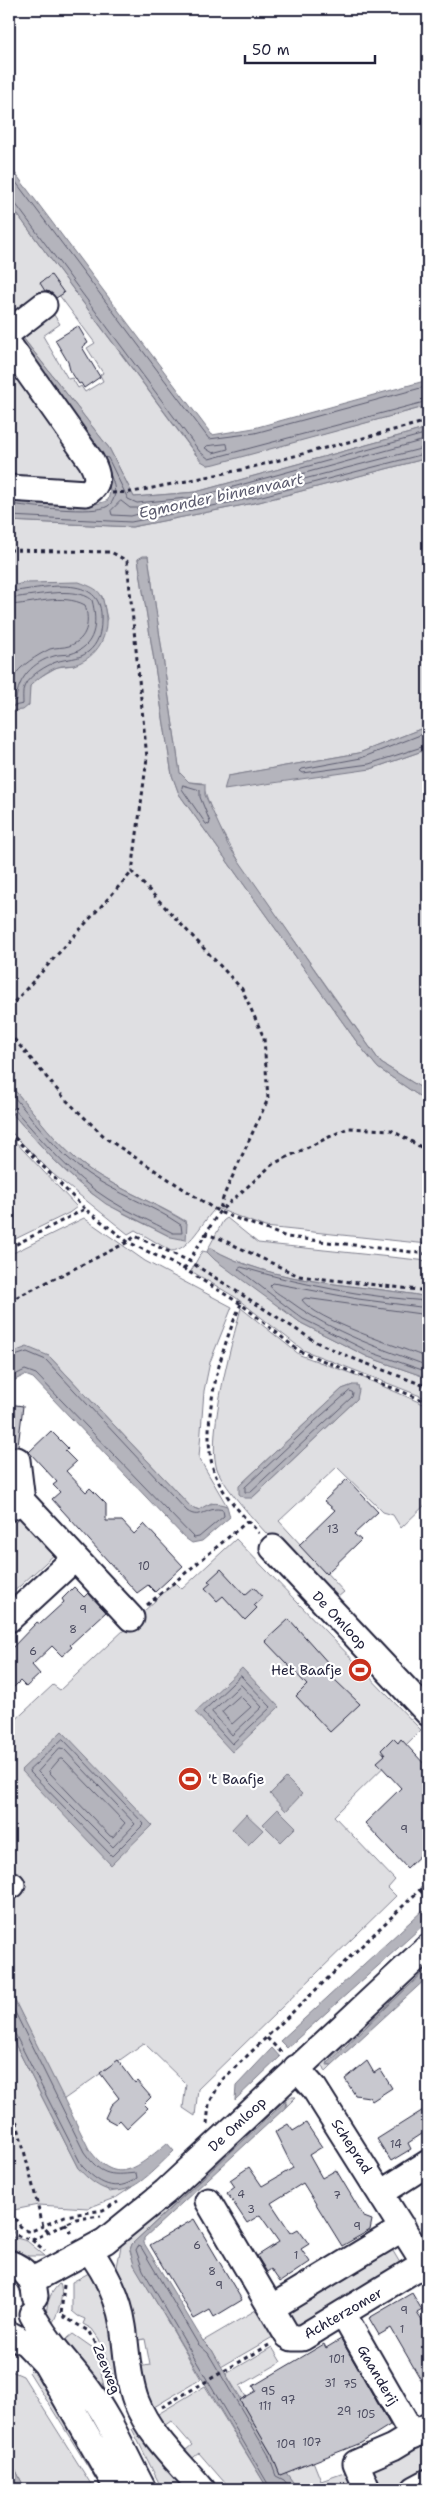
<svg xmlns="http://www.w3.org/2000/svg" width="437" height="2498" font-family="'Shantell Sans',sans-serif">
  <style>
    .green { fill: #dfdfe2; stroke: #80808e; fill-rule: evenodd }
    .water { fill: #b4b4bc; stroke: #7a7a88 }
    .lines { fill: none; stroke-linecap: round; stroke-linejoin: round }
    .shore { stroke: #5c5c6f; stroke-width: 1 }
    .building { fill: #c8c8cf; stroke: #22223b }
    .minor-casing { stroke: #22223b; stroke-width: 29 }
    .path { stroke: #22223b; stroke-width: 3; stroke-dasharray: 4 4; stroke-linecap: butt }
    .minor { stroke: #fff; stroke-width: 25 }
    .labels { text-anchor: middle; dominant-baseline: central; stroke-width: 4.5; stroke-linejoin: round; paint-order: stroke }
    .number-label { font-size: 11px; fill: #4c4c60 }
    .street-label { font-size: 14px; fill: #22223b; stroke: #fff }
    .poi-label { font-size: 14px; fill: #22223b; stroke: #fff; text-anchor: end }
    .water-label { font-size: 15px; font-style: italic; fill: #5c5c6f; stroke: #fff }
  </style>
  <rect width="100%" height="100%" fill="#fff"/>
  <filter id="ink" filterUnits="userSpaceOnUse"><feTurbulence type="fractalNoise" baseFrequency=".02" numOctaves="2"/><feDisplacementMap in="SourceGraphic" scale="10" xChannelSelector="R" yChannelSelector="G"/><feConvolveMatrix kernelMatrix="1 2 1 2 8 2 1 2 1" color-interpolation-filters="sRGB"/></filter>
  <g filter="url(#ink)">
    <path class="green" d="M9,203L196,455L208,465L428,406V428L196,492L134,497L109,448L19,333L48,314L54,315L60,324L43,336L68,379L72,378L78,388L81,386L85,392L103,381L100,375L103,373L87,348L95,343L56,291L44,293L9,320Z
      M9,358L81,461L86,479L81,482L9,479Z
      M428,458V726L359,753L229,776L371,769L428,749V1092L381,1063L243,868L214,818L202,783L189,782L180,773L148,556L138,559L172,775L179,794L359,1045L378,1068L428,1102V1244L265,1227L216,1208C203,1220 189,1251 171,1251L135,1230L128,1234L53,1174L9,1130V1110C39,1143 68,1180 106,1203C126,1216 150,1226 171,1237L187,1222C156,1203 120,1190 90,1170C58,1148 34,1112 9,1084V711L13,712L28,696L30,686L38,678L57,667L74,665L107,619L102,596L24,583L9,587V521L132,527L259,502Z
      M9,1135L77,1207L69,1213L9,1242Z
      M84,1218L145,1261L232,1307L210,1362L204,1391L199,1458L227,1506L211,1503L200,1510L191,1507L49,1356L14,1351L9,1354V1255Z
      M227,1218L258,1243L428,1261V1297C356,1283 274,1286 209,1247L223,1221Z
      M202,1251L207,1252L301,1323L368,1357L428,1378V1399L303,1350L235,1297L191,1271Z
      M241,1308L300,1355L364,1378L428,1406V1502L401,1528L393,1515L383,1512L337,1467L279,1521L344,1592L332,1602C308,1576 223,1494 216,1466C208,1429 231,1346 241,1308ZM353,1385L357,1399L252,1498L239,1486L342,1389Z
      M18,1516L56,1553L9,1596V1521Z
      M236,1539L421,1730L334,1816L395,1880L388,1888L396,1896L198,2089L195,2116L183,2108L186,2084L144,2043L63,2100L9,1989V1751L14,1746L9,1749V1726L53,1685L60,1690L175,1582L182,1589Z
      M428,1955V1968L328,2061L327,2065H332L325,2072L320,2060Z
      M9,2032L78,2168L110,2192L132,2187L117,2197L88,2208L38,2205L9,2211Z
      M283,2095L286,2097H296L285,2108L287,2104L283,2102L132,2244L130,2250L134,2264L201,2379L149,2410L138,2367L150,2365L145,2339L133,2341L116,2272L122,2241Z
      M9,2236L27,2241L45,2256H28L10,2248Z
      M390,2246L403,2268L297,2328L287,2311Z
      M89,2273L99,2279L135,2418L130,2422L99,2339L92,2329L83,2324L85,2319L78,2316L72,2311V2282Z
      M60,2283C65,2297 57,2317 49,2329C44,2312 46,2297 60,2283Z
      M261,2307L278,2334L221,2367L212,2350L203,2341Z
      M73,2334L93,2348L99,2361L104,2387L152,2489L59,2345Z
      M272,2347L281,2362L240,2386L246,2397L242,2400L226,2374Z
      M37,2364L113,2489H102L29,2372Z
      M9,2370L23,2376L94,2489H25L9,2456Z
      M205,2386L268,2489H218L225,2483L199,2453L189,2461L182,2453L192,2445L171,2421L161,2428L153,2417Z
      M139,2425L192,2489H162L132,2429Z
      M428,2435V2473L404,2489H378L371,2474L373,2467Z
      M313,2461L321,2481L347,2472L354,2489H298L285,2473Z"/>
    <path class="water" d="M9,165L212,435L254,428L428,380V406L215,464L208,465L201,461L9,203Z
      M9,320L109,448L134,497L196,492L428,428V458L259,502L132,527L9,521V500C29,501 93,510 108,500L110,492L109,483L102,468L47,388Z
      M143,556H148L180,773L189,782L205,784V795L228,845L333,996L381,1063L428,1092V1102L378,1068L359,1045L179,794L172,775L138,559Z
      M79,582C97,589 102,590 105,610C110,635 98,657 74,665C69,666 63,665 58,667C48,670 37,679 30,686L29,705L23,710L9,711V587L24,583Z
      M428,726V749L371,769L224,790L228,776L359,753Z
      M9,1084C35,1112 58,1148 90,1170C120,1190 156,1203 187,1223L186,1240L171,1237L106,1204L82,1186L53,1159L9,1110Z
      M209,1247C274,1286 356,1283 428,1297V1378L368,1357L301,1323L215,1260L207,1252Z
      M27,1347L49,1356L191,1507L199,1510C210,1502 215,1502 227,1506L230,1517L202,1541L192,1543L185,1538L33,1378L25,1375L9,1383V1354Z
      M353,1385H358L359,1390L357,1399L252,1498H244L239,1494V1486L342,1389Z
      M242,1668L279,1707L232,1752L195,1712Z
      M62,1731L152,1825L111,1865L21,1770Z
      M286,1778L302,1794L286,1811L270,1794Z
      M278,1809L296,1827L281,1842L263,1824Z
      M246,1814L263,1830L248,1845L232,1829Z
      M423,1910L428,1917V1921L287,2048L280,2041Z
      M428,1968V1977L332,2065L327,2064Z
      M9,1989L89,2149C117,2189 139,2166 167,2143L174,2151C140,2183 118,2213 78,2168L9,2032Z
      M272,2048L280,2057L235,2100L236,2086Z
      M286,2101L285,2108L144,2238V2243L203,2341L212,2350L268,2448L298,2489H268L134,2265L130,2250L132,2244Z
      M9,2456L25,2489H9Z"/>
    <g class="lines">
      <path class="shore" d="M9,173L209,439L255,433L428,386
        M9,200L15,203L200,452L209,459L428,401
        M428,439L276,481L274,484L277,486L428,447
        M227,444L228,449L213,453L205,448L207,446Z
        M104,457L108,458L128,499L137,503L197,497L428,433
        M121,501L130,508H144L146,512L131,516L112,515L111,511Z
        M9,504C28,506 94,515 108,506C119,498 114,483 110,474
        M9,516L131,522L258,497L428,453
        M9,592C39,589 105,570 101,621C101,633 98,644 88,652C78,660 67,658 56,662C47,665 29,676 25,685C22,690 23,698 23,704L9,707
        M9,598C29,597 76,585 92,600C98,623 96,647 70,654C65,655 59,654 54,656C33,662 18,678 16,700L9,701
        M9,605C32,604 63,593 85,605C90,622 88,639 69,646C63,648 56,647 50,649C38,655 19,666 13,678C11,682 10,688 9,693
        M428,732L361,758L302,769L300,771L303,773L369,764L428,745
        M183,785L200,790V797L210,822L209,825L206,824L182,789Z
        M9,1091C33,1119 57,1153 88,1174C117,1194 152,1205 181,1225L182,1233H173C151,1221 128,1212 108,1199C71,1176 43,1141 14,1109L9,1107
        M428,1301C365,1297 301,1285 241,1267L238,1269L303,1319L370,1352L428,1372
        M428,1308L358,1299L273,1283L270,1286C274,1292 284,1297 291,1302C333,1333 380,1348 428,1366
        M428,1315L305,1298L302,1300C315,1320 403,1348 428,1358
        M9,1358L27,1352L46,1360L187,1511C201,1521 208,1505 223,1510L224,1516L199,1537L194,1538L36,1374L25,1370L9,1378
        M350,1391L353,1393L352,1397L250,1492H245V1487L314,1422Z
        M241,1676L271,1707L232,1744L203,1712Z
        M241,1685L262,1707L232,1735L212,1712Z
        M240,1696L251,1707L232,1724L222,1712Z
        M63,1739L144,1824L112,1856L29,1771Z
        M60,1748L64,1749L135,1824L113,1847L38,1772Z
        M60,1759H63L125,1823L113,1837L110,1836L49,1772Z
        M9,2000L84,2152C101,2175 108,2176 136,2173L137,2178C115,2194 98,2183 82,2166L15,2034L9,2031
        M271,2489L143,2270L136,2250L138,2246L141,2247L198,2344L208,2353L268,2454L276,2476L284,2480L291,2489"/>
    </g>
    <path class="building" d="M51,275L64,293L56,298L50,292L45,291L40,283Z
      M78,326L88,343L82,347L100,377L84,388L81,383L79,384L70,370L68,362L55,340Z
      M9,1404L23,1406L18,1446L10,1448Z
      M51,1431L68,1448L65,1451L76,1462L66,1471L86,1492L90,1488L106,1504V1521H122L134,1534L144,1524L183,1566L155,1592L148,1585L137,1593L52,1499L60,1492L53,1485L57,1482L29,1452Z
      M347,1479L378,1512L354,1534L361,1540L326,1574L299,1545L335,1510L324,1501Z
      M221,1569L245,1595L254,1587L263,1597L254,1605L257,1608L245,1620L223,1596L217,1601L205,1588L211,1583L208,1581Z
      M74,1587L84,1597L88,1593L106,1612L70,1645L72,1647L62,1656L52,1646L32,1665L40,1674L26,1687L20,1681L9,1692V1651L37,1622L40,1624L64,1602L62,1599Z
      M289,1619L330,1665L326,1669L334,1679L360,1704L330,1732L296,1696L307,1685L265,1641Z
      M393,1738L398,1743L401,1739L428,1768V1848L407,1868L365,1823L401,1788L377,1762L385,1755L381,1750Z
      M118,2060L135,2083L137,2081L151,2097L144,2104L148,2108L127,2128L120,2120L116,2124L105,2118L111,2105L119,2098L100,2073Z
      M367,2061L374,2073L380,2069L392,2088L372,2101L369,2097L355,2095L345,2079Z
      M428,2107V2130L408,2143L411,2149L391,2161L377,2139Z
      M306,2123L322,2147L309,2155L322,2178L336,2170L364,2217L372,2220L370,2230L342,2246L303,2183L271,2203L291,2233L298,2229L309,2244L301,2249L310,2262L280,2282L271,2269L267,2272L257,2256L279,2242L260,2215L247,2223L227,2193L235,2187L230,2180L249,2167L262,2186L293,2168L275,2132L288,2124L293,2131Z
      M194,2219L242,2300L214,2317L210,2310L194,2319L150,2245Z
      M412,2293L422,2310L417,2313L428,2330V2392L391,2328L379,2335L369,2318Z
      M341,2339L390,2425L361,2443L280,2475L272,2455L240,2400L256,2391L253,2386L324,2344L326,2348Z"/>
    <g class="lines">
      <g class="minor-casing">
        <path id="minor" d="M9,332L44,305
          M9,345L91,461C98,474 101,484 86,493L9,488
          M17,1460L22,1501
          M9,1508L22,1501L131,1618
          M273,1548L428,1713
          M9,1619L75,1558
          M9,1886L12,1885
          M296,2068L314,2088L428,2269
          M381,2193L428,2163
          M208,2201L287,2335L292,2338H302L425,2263
          M89,2250C106,2273 119,2298 123,2326C127,2351 127,2377 136,2401C149,2435 179,2462 202,2489
          M9,2263C24,2268 34,2280 35,2296
          M31,2281L105,2241L165,2192L428,1947
          M271,2308L403,2228
          M32,2314C47,2342 68,2363 87,2388C110,2418 125,2456 143,2489
          M343,2314L413,2436
          M9,2334L26,2343L46,2364L118,2489
          M367,2489L356,2463L393,2447L428,2426
          M415,2489L428,2482"/>
      </g>
      <path class="path" d="M112,493L133,492L245,469L428,421
        M9,550L111,552L127,561L147,758L132,872L242,989L264,1038L268,1099L224,1195L219,1212
        M9,1008L132,872
        M9,1033L65,1099L107,1139L219,1212L287,1237L428,1254
        M9,1132L85,1209
        M204,1234L219,1238L299,1276L428,1291
        M9,1248L85,1209L128,1242L184,1269L241,1304L299,1351L428,1402
        M184,1269L219,1212L273,1164L348,1128L391,1130L428,1151
        M9,1301L128,1242L135,1236L189,1261L316,1342L357,1360L428,1387
        M241,1304C221,1347 200,1421 213,1468C220,1493 242,1514 259,1533
        M147,1605L248,1521
        M420,1890L428,1900
        M267,2038L282,2053
        M9,2107L17,2123L43,2226L48,2232
        M207,2124L209,2104L221,2081L428,1882
        M9,2215L12,2214L20,2226L27,2231L34,2230L65,2216L103,2210L118,2202
        M9,2222L12,2233
        M65,2223L73,2235
        M9,2233L32,2240L45,2251
        M32,2240L76,2219L101,2216
        M64,2285L61,2315L90,2332L105,2362
        M162,2407L269,2345"/>
      <use href="#minor" class="minor"/>
    </g>
  </g>
  <defs>
    <g id="stadium-disc" transform="scale(1.25)"><circle r="9.5" fill="#c8321e" stroke="#fff"/><path d="M0-5a6.5 5 0 1 0 0 10a6.5 5 0 1 0 0-10ZM-3.5-1.8h7v3.6h-7Z" fill="#fff"/></g>
  </defs>
  <g fill-rule="evenodd">
    <use href="#stadium-disc" x="360" y="1670"/>
    <use href="#stadium-disc" x="190" y="1779"/>
  </g>
  <g class="labels">
    <g class="number-label">
      <text x="333" y="1529">13</text>
      <text x="144" y="1566">10</text>
      <text x="83" y="1609">9</text>
      <text x="73" y="1629">8</text>
      <text x="33" y="1651">6</text>
      <text x="404" y="1829">9</text>
      <text x="396" y="2144">14</text>
      <text x="241" y="2194">4</text>
      <text x="337" y="2195">7</text>
      <text x="251" y="2209">3</text>
      <text x="357" y="2226">9</text>
      <text x="197" y="2245">6</text>
      <text x="296" y="2255">1</text>
      <text x="212" y="2271">8</text>
      <text x="219" y="2285">9</text>
      <text x="404" y="2310">9</text>
      <text x="402" y="2329">1</text>
      <text x="337" y="2359">101</text>
      <text x="330" y="2383">31</text>
      <text x="350" y="2384">75</text>
      <text x="268" y="2391">95</text>
      <text x="288" y="2400">97</text>
      <text x="265" y="2406">111</text>
      <text x="344" y="2411">29</text>
      <text x="366" y="2414">105</text>
      <text x="312" y="2442">107</text>
      <text x="286" y="2444">109</text>
    </g>
    <g class="street-label">
      <text transform="translate(340 1620) rotate(47)">De Omloop</text>
      <text transform="translate(237 2124) rotate(-43)">De Omloop</text>
      <text transform="translate(352 2146) rotate(57)">Scheprad</text>
      <text transform="translate(343 2313) rotate(-30)">Achterzomer</text>
      <text transform="translate(107 2369) rotate(68)">Zeeweg</text>
      <text transform="translate(378 2375) rotate(60)">Gaanderij</text>
    </g>
    <g class="poi-label">
      <text x="342" y="1670">Het Baafje</text>
      <text x="208" y="1779" text-anchor="start">'t Baafje</text>
    </g>
    <g class="water-label">
      <text transform="translate(221 496) rotate(-12)">Egmonder binnenvaart</text>
    </g>
  </g>
  <rect width="437" height="2498" fill="none" stroke="#fff" stroke-width="30"/>
  <rect x="15" y="15" width="407" height="2468" fill="none" stroke="#22223b" stroke-width="2" filter="url(#ink)"/>
  <path d="M245 55v8h130v-8" fill="none" stroke="#22223b" stroke-width="2.5"/>
  <text x="252" y="55" font-size="15" fill="#22223b" stroke="#ffffff" stroke-width="4" paint-order="stroke">50 m</text>
</svg>
